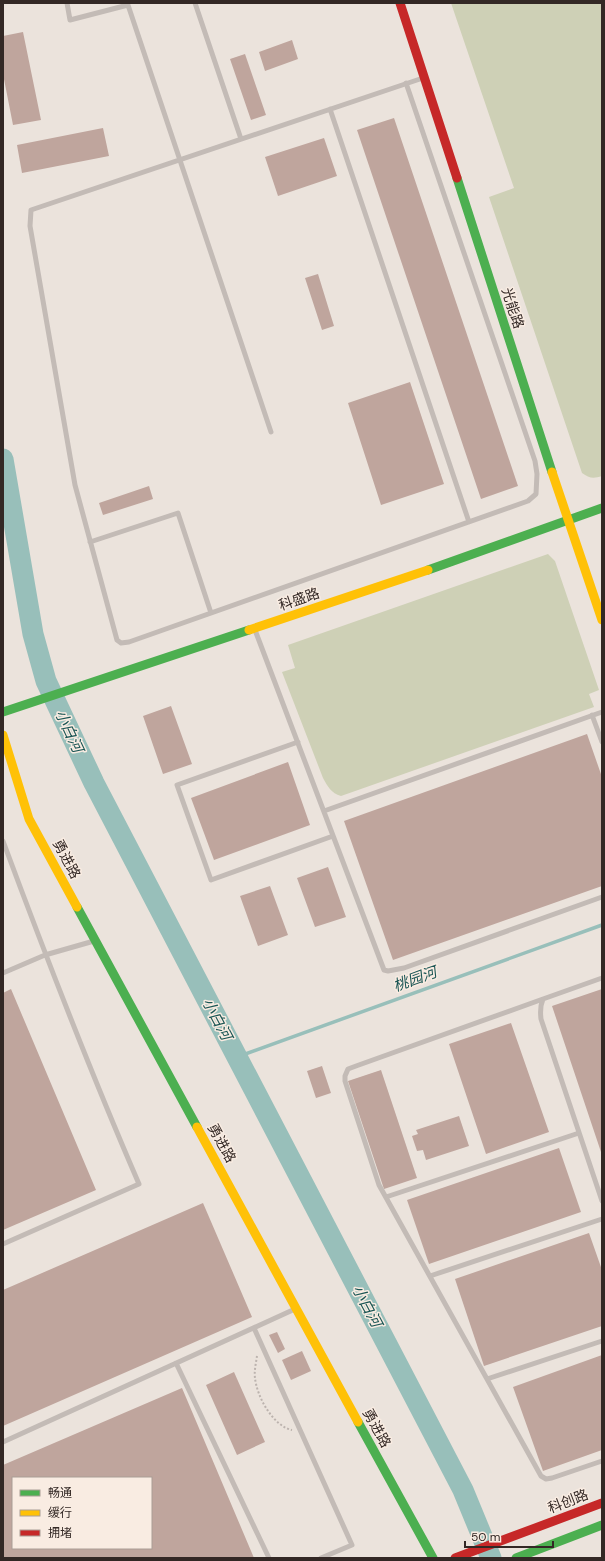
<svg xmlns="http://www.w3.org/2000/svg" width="605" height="1561" font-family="'DM Sans','Noto Sans SC',sans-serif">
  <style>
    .green { fill: #ced0b6 }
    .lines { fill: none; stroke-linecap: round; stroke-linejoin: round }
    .stream { stroke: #98bfba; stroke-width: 3.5 }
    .river { stroke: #98bfba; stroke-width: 21 }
    .building { fill: #bfa59d; fill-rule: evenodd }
    .path { stroke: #bcb3ae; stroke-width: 2; stroke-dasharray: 2 2; stroke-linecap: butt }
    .lane { stroke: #c3bbb6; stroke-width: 5 }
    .fast { stroke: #4caf50; stroke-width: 9 }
    .slow { stroke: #ffc107; stroke-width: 9 }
    .jam { stroke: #c62828; stroke-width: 9 }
    .labels { text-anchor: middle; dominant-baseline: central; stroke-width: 3; stroke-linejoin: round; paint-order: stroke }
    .street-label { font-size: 14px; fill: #332825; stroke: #f9ece2 }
    .water-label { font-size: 15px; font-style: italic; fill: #1a5554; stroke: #f9ece2 }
  </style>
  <rect width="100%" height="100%" fill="#ebe3dc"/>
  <path class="green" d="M451,3H602V476C593,479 589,478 582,473L489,197L514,188Z
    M548,554L555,561L599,690L589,694L594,707L341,796C331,793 328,787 323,778L282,672L295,668L288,645Z"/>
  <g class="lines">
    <path class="stream" d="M237,1057L602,925"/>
    <path class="river" d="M3,459L33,634L46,681L94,783L463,1490L491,1558"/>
  </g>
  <path class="building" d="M23,32L41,120L13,125L3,74V36Z
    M292,40L298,59L265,71L259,52Z
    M245,54L266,115L251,120L230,59Z
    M394,118L518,486L481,499L357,130Z
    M103,128L109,156L22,173L17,145Z
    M324,138L337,176L278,196L265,157Z
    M318,274L334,326L322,330L305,278Z
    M410,382L444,484L381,505L348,403Z
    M149,486L153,499L103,515L99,503Z
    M171,706L192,764L163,774L143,716Z
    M587,734L602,777V886L393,960L344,821Z
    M288,762L310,825L214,860L191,798Z
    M328,867L346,917L315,927L297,878Z
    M270,886L288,935L258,946L240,896Z
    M11,989L96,1190L3,1230V993Z
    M602,989V1155L552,1006Z
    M511,1023L549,1132L486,1154L449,1044Z
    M322,1066L331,1093L316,1098L307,1071Z
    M381,1070L417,1178L384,1189L348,1081Z
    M459,1116L469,1146L426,1160L423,1150L417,1151L412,1136L418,1134L416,1130Z
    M559,1148L581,1212L429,1264L407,1200Z
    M203,1203L252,1317L3,1426V1290Z
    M589,1233L602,1270V1326L484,1366L455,1279Z
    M277,1332L285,1349L278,1353L269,1335Z
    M302,1351L311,1371L291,1380L282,1360Z
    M602,1355V1450L543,1471L513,1387Z
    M234,1372L265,1442L237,1455L206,1385Z
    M182,1388L254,1558H3V1465ZM13,1478H151V1548H13Z"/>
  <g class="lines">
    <path class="path" d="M257,1356C256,1363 254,1371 255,1378C257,1397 273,1426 292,1430"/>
    <path class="lane" d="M67,3L70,20L128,5L271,432
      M195,3L241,139
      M406,83L535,461L537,474L536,494L528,501L129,642L121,643L117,640L75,485L30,226L31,210C161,166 292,122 423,78
      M330,109L469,522
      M90,542L178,513L211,613
      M255,630L384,970L388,971L404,968L602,897
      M592,715L602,742
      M298,742L177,785L211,880L333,836
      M324,811L602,712
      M3,841C46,957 90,1071 139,1184L3,1244
      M3,973L45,955L94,941
      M602,978L543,999C540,1006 540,1011 541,1019L602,1201
      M543,999L356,1066L348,1069L345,1076V1081L379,1185L541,1476L546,1479L552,1478L602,1461
      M386,1197L579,1133
      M430,1276L602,1219
      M254,1328L352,1545L321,1558
      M176,1363L269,1558
      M487,1379L602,1341
      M3,1442L295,1309"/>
    <path class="fast" d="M457,178L552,472
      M428,570L602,508
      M3,712L249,630
      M77,907L197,1127
      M358,1422L433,1558
      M516,1558L602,1525"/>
    <path class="slow" d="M552,472L602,620
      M249,630L428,570
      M3,735L29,819L77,907
      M197,1127L358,1422"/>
    <path class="jam" d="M400,3L457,178
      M455,1558L602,1503"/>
  </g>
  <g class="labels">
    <g class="street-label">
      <text transform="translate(513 308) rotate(72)">光能路</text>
      <text transform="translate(299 599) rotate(-19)">科盛路</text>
      <text transform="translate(67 859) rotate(62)">勇进路</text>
      <text transform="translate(222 1143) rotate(61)">勇进路</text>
      <text transform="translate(377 1428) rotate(61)">勇进路</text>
      <text transform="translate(568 1501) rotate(-21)">科创路</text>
    </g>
    <g class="water-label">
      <text transform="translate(69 731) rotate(65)">小白河</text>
      <text transform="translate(415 979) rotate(-20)">桃园河</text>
      <text transform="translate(217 1019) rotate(62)">小白河</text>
      <text transform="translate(367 1306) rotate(62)">小白河</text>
    </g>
  </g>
  <rect width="605" height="1561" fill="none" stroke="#332825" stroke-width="8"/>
  <rect x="12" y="1477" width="140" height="72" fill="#f9ece2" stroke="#aa9e96"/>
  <rect x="20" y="1490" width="20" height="6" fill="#4caf50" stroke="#aa9e96"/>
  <text x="48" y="1497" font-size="12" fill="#332825">畅通</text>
  <rect x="20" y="1510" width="20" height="6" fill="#ffc107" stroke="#aa9e96"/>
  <text x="48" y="1517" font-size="12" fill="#332825">缓行</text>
  <rect x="20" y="1530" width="20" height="6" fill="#c62828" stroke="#aa9e96"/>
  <text x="48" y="1537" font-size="12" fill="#332825">拥堵</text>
  <path d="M465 1541v6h88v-6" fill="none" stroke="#332825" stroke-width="2"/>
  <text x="471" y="1541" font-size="12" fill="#332825" stroke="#f9ece2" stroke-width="3" paint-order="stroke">50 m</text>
</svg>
